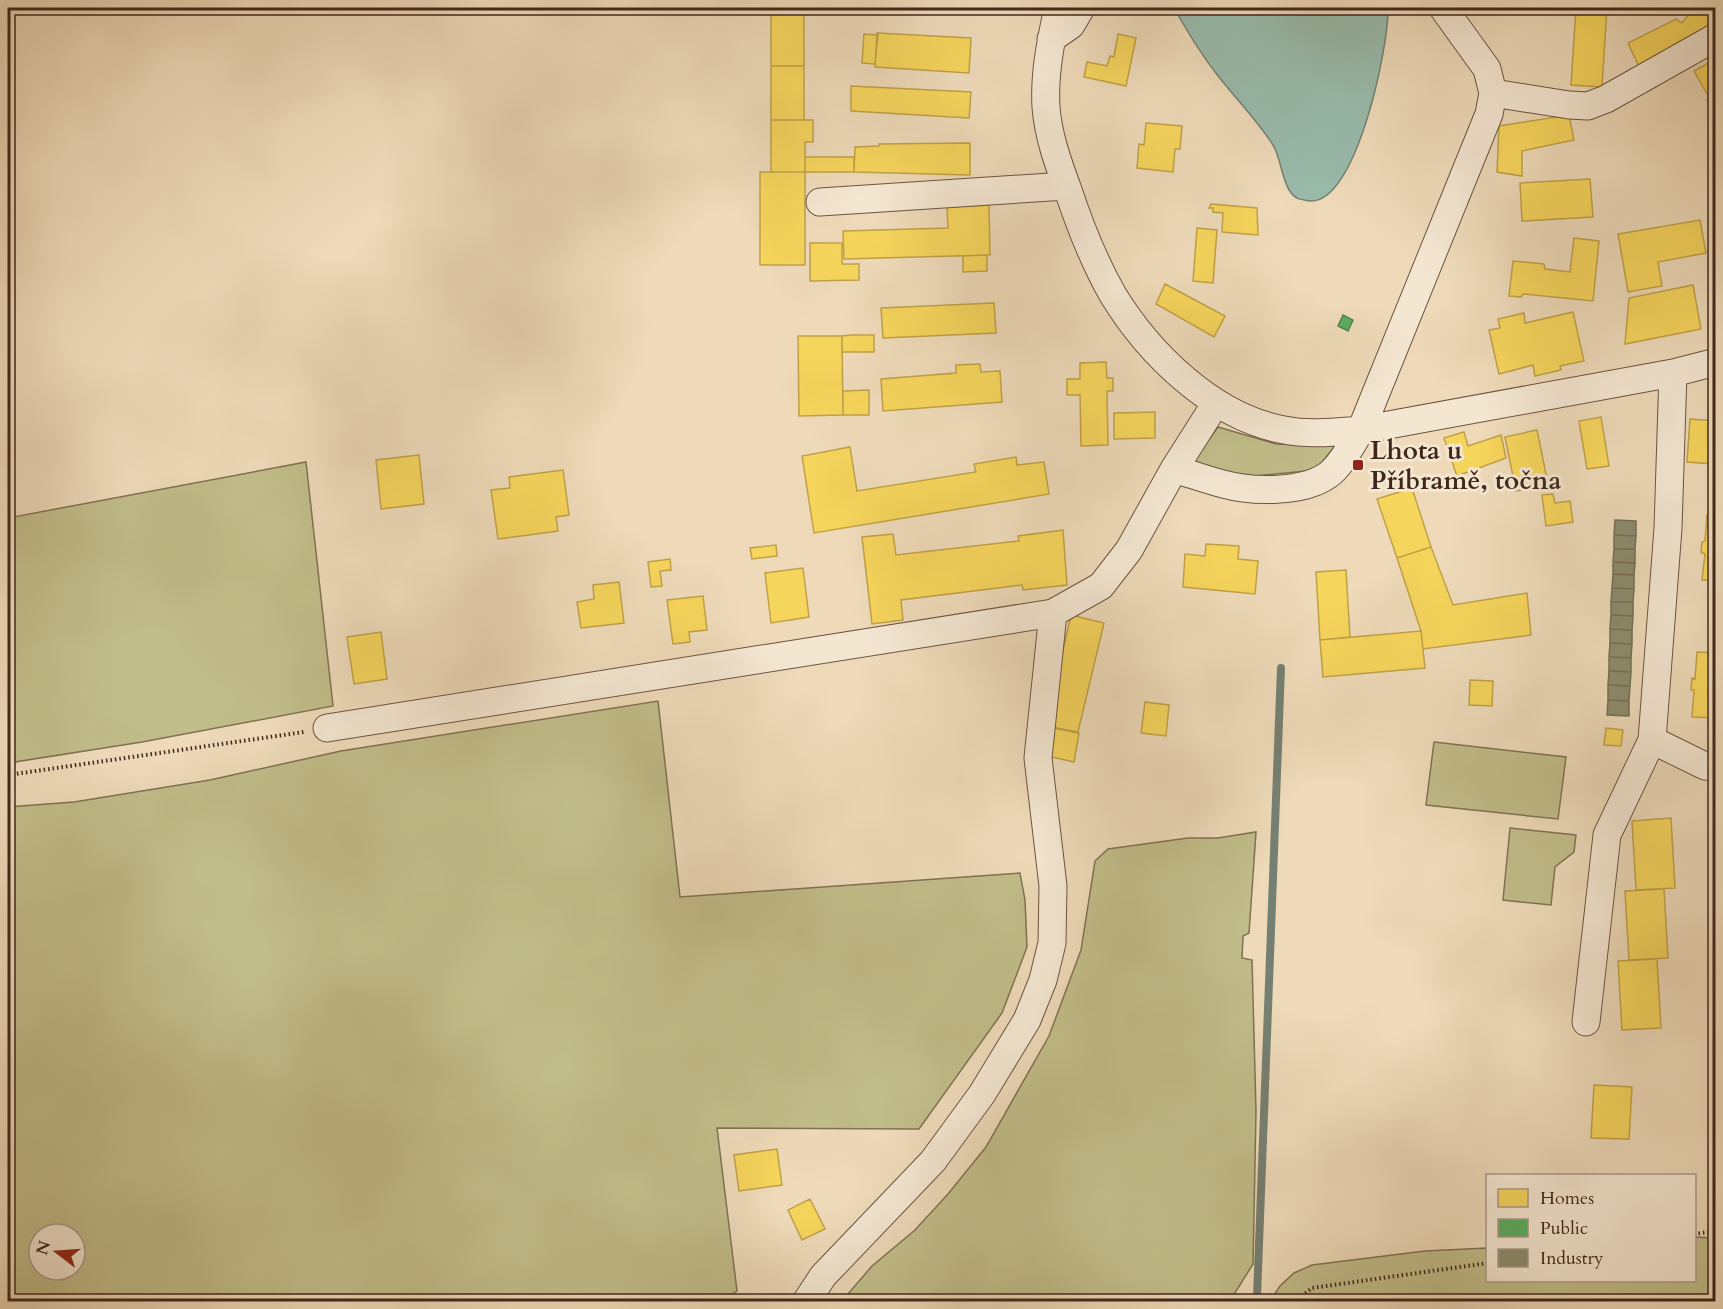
<svg xmlns="http://www.w3.org/2000/svg" width="1723" height="1309" font-family="Cardo,serif">
  <style>
    .green { fill: #c1bd8a; stroke: #817252; stroke-width: 1.5; fill-rule: evenodd }
    .water { fill: #99bbac; stroke: #768072; stroke-width: 1.5 }
    .homes { fill: #f6d55c; stroke: #c0a148; stroke-width: 1.5 }
    .public { fill: #5aae61; stroke: #52864c; stroke-width: 1.5 }
    .industry { fill: #8c8c6e; stroke: #766e55; stroke-width: 1.5 }
    .lines { fill: none; stroke-linecap: round; stroke-linejoin: round }
    .stream { stroke: #768072; stroke-width: 8 }
    .minor-casing { stroke: #6c5442; stroke-width: 29 }
    .path { stroke: #41271b; stroke-width: 4; stroke-dasharray: 1.5 3; stroke-linecap: butt }
    .minor { stroke: #f4e7d2; stroke-width: 27 }
    .poi-dot { fill: #8f2418; stroke: #f4e7d2; stroke-width: 2 }
    .labels { text-anchor: middle; dominant-baseline: central; stroke-width: 6; stroke-linejoin: round; paint-order: stroke }
    .poi-label { font-size: 26px; font-weight: bold; fill: #41271b; stroke: #f4e7d2; text-anchor: start }
  </style>
  <rect width="100%" height="100%" fill="#eedab9"/>
  <filter id="stains"><feTurbulence type="fractalNoise" baseFrequency=".00333" numOctaves="4"/><feColorMatrix values="0 0 0 0 .2 0 0 0 0 .09 0 0 0 0 .02 0 0 0 .5 -.17"/></filter>
  <radialGradient id="worn" r=".72"><stop offset=".6" stop-color="#630" stop-opacity="0"/><stop offset="1" stop-color="#630" stop-opacity=".3"/></radialGradient>
  <path class="green" d="M1218,427L1276,444L1335,446L1316,470L1243,477L1190,465Z
    M306,462L333,706L142,742L8,763V518Z
    M658,701L680,897L1020,873L1025,900L1027,947L1002,1013L919,1129L717,1128L737,1291L722,1301H8V807L74,802L210,780L341,751ZM39,1234H75V1270H39Z
    M1434,742L1566,757L1558,819L1426,805Z
    M1510,828L1576,835L1574,852L1555,867L1551,905L1503,900Z
    M1256,832L1249,933L1243,936L1242,958L1252,960L1256,1111L1253,1264L1230,1301H842L872,1266L915,1230L948,1194L986,1147L1049,1036L1081,950L1095,861L1108,849L1188,838H1218Z
    M1695,1237L1715,1238V1301H1270L1280,1286L1294,1273L1312,1265L1425,1251L1487,1248L1488,1280H1694Z"/>
  <path class="water" d="M1174,8H1388C1389,44 1357,204 1310,201C1306,200 1300,200 1297,198C1282,190 1282,159 1273,145C1257,120 1237,100 1219,77C1202,56 1187,31 1174,8Z"/>
  <path class="homes" d="M1576,8H1607L1602,87L1571,85Z
    M1694,8H1710L1716,11V22L1702,40L1641,71L1628,43L1676,19L1682,23Z
    M771,9H804V66H771Z
    M877,33L971,38L969,73L875,67Z
    M864,34L878,35L875,64L862,63Z
    M1118,34L1136,38L1126,86L1084,77L1087,62L1107,66L1110,56L1114,57Z
    M1716,59V116L1707,100L1710,99L1694,71Z
    M771,66H804V120H771Z
    M851,86L971,92L969,118L851,111Z
    M1569,115L1574,140L1522,151V176L1497,172L1499,126Z
    M771,120H813V142H805V172H771Z
    M1146,123L1182,126L1180,149H1175L1173,172L1137,168L1139,144L1144,145Z
    M970,143V175L854,172L855,147L879,146V144Z
    M805,157H854V172H805Z
    M760,172H805V265H760Z
    M1590,179L1593,217L1522,221L1520,183Z
    M1211,204L1257,208L1258,235L1222,232L1223,213L1213,212V208H1209Z
    M989,205L990,255L844,259L843,231L948,228L947,207Z
    M1700,220L1706,253L1658,262L1662,286L1628,292L1618,234Z
    M1197,228L1217,230L1213,283L1193,281Z
    M1574,238L1599,241L1593,301L1523,294L1521,297L1509,296L1513,261L1544,264L1545,269L1570,272Z
    M810,243H842V264H859V280L810,281Z
    M987,255V271L963,272V256Z
    M1165,284L1225,316L1214,337L1156,304Z
    M1693,285L1701,329L1625,344L1629,298Z
    M994,303L996,333L883,338L881,308Z
    M1573,312L1584,361L1560,366L1561,370L1535,376L1533,365L1499,374L1489,330L1500,328L1498,319L1524,313L1525,323Z
    M851,335H874V352H842V336Z
    M798,336H842L843,415L799,416Z
    M1106,362L1107,378H1113V391H1107L1108,445L1081,446L1080,395H1067V379H1080V363Z
    M980,364L981,372L1000,371L1002,402L883,411L881,379L956,373V365Z
    M869,390V415H843V391Z
    M1155,412V438L1114,439V413Z
    M1601,417L1609,466L1587,469L1579,421Z
    M1690,419L1716,421V467L1714,464L1687,462Z
    M1537,430L1548,484L1516,491L1505,437Z
    M1464,432L1468,446L1501,435L1506,458L1457,476L1444,438Z
    M850,447L857,491L976,472L974,464L1016,457L1017,465L1044,462L1049,494L814,533L802,456Z
    M419,455L424,504L381,509L376,460Z
    M563,470L569,515L556,517L558,531L498,539L491,490L510,488L509,477Z
    M1412,488L1431,547L1397,558L1377,499Z
    M1553,494L1555,503L1570,501L1573,522L1546,526L1542,495Z
    M1707,515L1716,516V581L1702,580L1705,554L1701,552L1702,542L1705,541Z
    M1063,530L1067,585L1023,590L1022,585L901,600L903,620L872,624L862,537L893,534L896,555L1019,541L1018,536Z
    M1206,544L1239,546L1238,559L1258,561L1255,594L1183,587L1185,554L1205,556Z
    M776,545L777,556L752,559L750,548Z
    M1431,547L1453,605L1527,593L1531,635L1423,649L1421,631L1397,558Z
    M670,559L671,570L660,571L662,586L651,587L648,562Z
    M803,568L809,617L771,623L765,573Z
    M1346,570L1350,637L1320,640L1316,572Z
    M619,582L624,623L581,628L577,602L594,599L593,585Z
    M703,596L707,630L689,632L690,642L673,644L667,600Z
    M1071,615L1104,623L1078,732L1046,726Z
    M1421,631L1425,668L1323,677L1320,640Z
    M381,632L387,679L354,684L347,637Z
    M1697,652L1716,653V718L1692,717L1694,690H1691L1692,678L1695,679Z
    M1470,680L1493,681L1492,706L1469,705Z
    M1145,702L1169,705L1166,736L1141,733Z
    M1048,727L1079,733L1074,762L1043,755Z
    M1606,728L1623,730L1621,746L1604,745Z
    M1671,818L1675,888L1636,890L1632,821Z
    M1664,889L1668,958L1629,960L1625,891Z
    M1657,959L1661,1028L1622,1030L1618,961Z
    M1594,1085L1632,1087L1629,1139L1591,1138Z
    M777,1149L782,1185L739,1191L734,1155Z
    M810,1199L825,1229L802,1240L788,1210Z"/>
  <path class="public" d="M1343,315L1353,320L1348,331L1338,326Z"/>
  <path class="industry" d="M1615,520L1636,521V536L1614,535Z
    M1614,535L1636,536L1635,549H1614Z
    M1614,549H1635V563L1613,562Z
    M1613,562L1635,563L1634,575L1613,574Z
    M1613,574L1634,575V589L1612,588Z
    M1612,588L1634,589L1633,602H1611Z
    M1611,602H1633V616L1611,615Z
    M1611,615L1633,616L1632,630L1610,629Z
    M1610,629L1632,630V644L1610,643Z
    M1610,643L1632,644L1631,658L1609,657Z
    M1609,657L1631,658V672L1609,671Z
    M1609,671L1631,672L1630,686L1608,685Z
    M1608,685L1630,686L1629,701L1608,700Z
    M1608,700L1629,701V716L1607,715Z"/>
  <g class="lines">
    <path class="stream" d="M1253,1302L1257,1297L1281,668"/>
    <g class="minor-casing">
      <path id="minor" d="M1058,8C1051,40 1044,73 1046,107C1048,135 1058,163 1068,190C1080,226 1094,262 1113,295C1149,354 1213,417 1284,430C1309,435 1335,432 1361,430L1673,373L1716,362
        M1051,39L1071,25L1081,8
        M1493,93L1569,105L1588,106L1606,99L1716,37
        M820,202L1066,186
        M1174,469C1191,474 1207,480 1223,484C1252,492 1303,493 1328,475C1342,465 1351,445 1361,430L1489,114L1493,93L1487,69L1443,8
        M327,728L1053,613L1101,586L1129,550L1174,469L1216,403
        M1652,740L1705,766L1716,767
        M1586,1022L1607,835L1652,740L1668,528L1673,373
        M806,1302L823,1276L933,1161L982,1094L1027,1020L1043,980L1052,943L1053,886L1038,758L1053,613"/>
    </g>
    <path class="path" d="M8,775L304,732
      M1694,1234L1716,1231
      M1295,1302L1312,1288L1488,1263"/>
    <use href="#minor" class="minor"/>
  </g>
  <rect class="poi-dot" x="1352" y="459" width="12" height="12" rx="3"/>
  <g class="labels">
    <g class="poi-label">
      <text x="1370" y="450">Lhota u<tspan x="1370" dy="30">Příbramě, točna</tspan></text>
    </g>
  </g>
  <rect width="1723" height="1309" fill="none" stroke="#eedab9" stroke-width="30"/>
  <rect x="9" y="9" width="1705" height="1291" fill="none" stroke="#41271b" stroke-width="3"/>
  <rect x="15" y="15" width="1693" height="1279" fill="none" stroke="#41271b" stroke-width="1.5"/>
  <rect x="1486" y="1174" width="210" height="108" fill="#f4e7d2" stroke="#ac9a89" stroke-width="1.5"/>
  <rect x="1498" y="1189" width="30" height="18" fill="#f6d55c" stroke="#ac9a89" stroke-width="1.5"/>
  <text x="1540" y="1204" font-size="18" fill="#41271b">Homes</text>
  <rect x="1498" y="1219" width="30" height="18" fill="#5aae61" stroke="#ac9a89" stroke-width="1.5"/>
  <text x="1540" y="1234" font-size="18" fill="#41271b">Public</text>
  <rect x="1498" y="1249" width="30" height="18" fill="#8c8c6e" stroke="#ac9a89" stroke-width="1.5"/>
  <text x="1540" y="1264" font-size="18" fill="#41271b">Industry</text>
  <g transform="translate(57 1252) rotate(287)"><circle r="28" fill="#f4e7d2" stroke="#ac9a89" stroke-width="1.5"/>
  <path d="M0-4.5L10 22L0 15L-10 22Z" fill="#8f2418"/>
  <text y="-9" font-size="16" font-weight="bold" text-anchor="middle" fill="#41271b">N</text>
  </g>
  <rect width="100%" height="100%" filter="url(#stains)"/>
  <rect width="100%" height="100%" fill="url(#worn)"/>
</svg>
